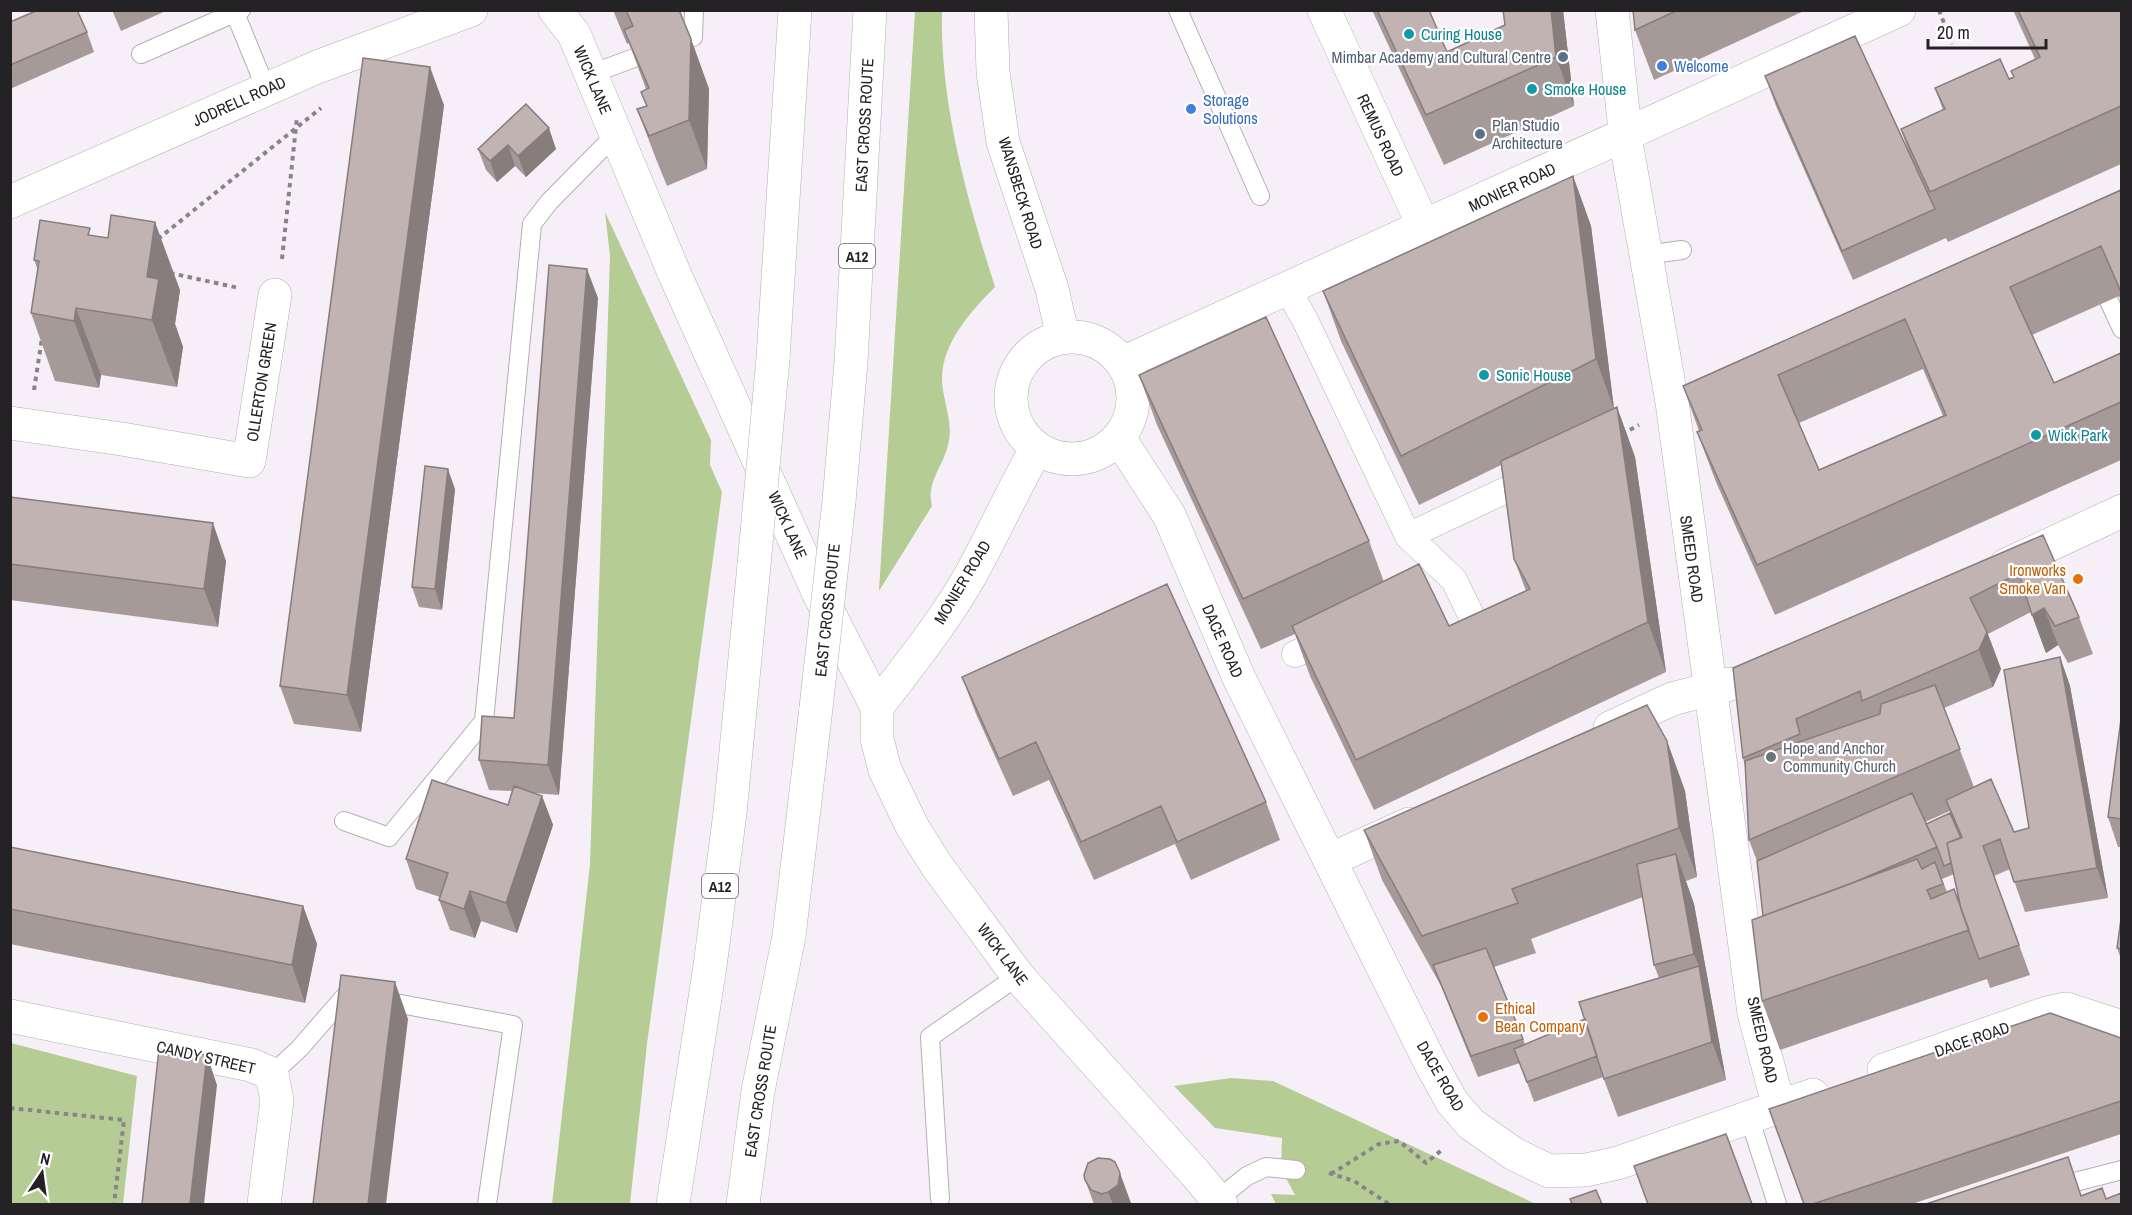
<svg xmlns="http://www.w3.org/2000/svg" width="2132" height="1215" font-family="'Archivo Narrow',sans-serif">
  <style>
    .green { fill: #b5cd95 }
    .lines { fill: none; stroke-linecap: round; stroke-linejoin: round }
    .service-casing { stroke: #b5aeb6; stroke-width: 20 }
    .pedestrian-casing { stroke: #b5aeb6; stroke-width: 27 }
    .minor-casing { stroke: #b5aeb6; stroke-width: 34 }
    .tertiary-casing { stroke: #b5aeb6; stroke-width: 34 }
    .trunk-casing { stroke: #b5aeb6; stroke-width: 34 }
    .path { stroke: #8a848a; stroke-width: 4; stroke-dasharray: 4.5 4.5; stroke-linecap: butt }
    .service { stroke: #fff; stroke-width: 18 }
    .pedestrian { stroke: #fff; stroke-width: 26 }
    .minor { stroke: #fff; stroke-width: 33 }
    .tertiary { stroke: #fff; stroke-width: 33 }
    .trunk { stroke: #fff; stroke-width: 33 }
    .trunk-bridge-casing { stroke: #b5aeb6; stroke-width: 34; stroke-linecap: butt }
    .trunk-bridge { stroke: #fff; stroke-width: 33 }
    .wall { fill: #a59a98; fill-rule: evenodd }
    .shaded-wall { fill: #867d7c }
    .building { fill: #c0b3b1; stroke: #867d7c; stroke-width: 1.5; fill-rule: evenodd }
    .culture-dot { fill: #0f9aa8; stroke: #fff; stroke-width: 2 }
    .service-dot { fill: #5c6f8a; stroke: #fff; stroke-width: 2 }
    .shop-dot { fill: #3f7fe0; stroke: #fff; stroke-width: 2 }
    .food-dot { fill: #e8710a; stroke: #fff; stroke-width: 2 }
    .worship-dot { fill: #6b7280; stroke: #fff; stroke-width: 2 }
    .labels { text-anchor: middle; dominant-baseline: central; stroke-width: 4.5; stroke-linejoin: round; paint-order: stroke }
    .shield { fill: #fff; stroke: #666466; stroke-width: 1.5 }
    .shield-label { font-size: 15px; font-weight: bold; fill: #252225 }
    .culture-label { font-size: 16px; fill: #0d838f; stroke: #fff; text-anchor: start }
    .service-label { font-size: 16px; fill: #4e5e75; stroke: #fff; text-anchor: end }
    .shop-label { font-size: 16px; fill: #366cbe; stroke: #fff; text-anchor: start }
    .street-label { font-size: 16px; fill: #252225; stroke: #fff }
    .food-label { font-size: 16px; fill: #c56008; stroke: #fff; text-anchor: end }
    .worship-label { font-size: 16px; fill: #5b616d; stroke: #fff; text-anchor: start }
  </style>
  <rect width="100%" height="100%" fill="#f7eff8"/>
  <path class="green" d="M915,11H942C940,105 967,198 995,287C968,314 936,350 943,390C946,409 953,426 948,445C943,467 926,482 932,506L879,591Z
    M605,212L711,440L710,465L722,492L647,1044L630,1204H552L590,864L610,256Z
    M11,1043L137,1076L123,1204H11Z
    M1231,1078L1273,1081L1536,1204H1276L1271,1194L1295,1195L1281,1169L1282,1138L1215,1128L1174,1086Z"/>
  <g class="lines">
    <g class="service-casing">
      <path id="service" d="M1178,10L1260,196
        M235,13L266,89
        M669,46L693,37L694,10
        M141,54L241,10
        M591,74L642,55
        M1645,255L1682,250
        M2109,301L2122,329
        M344,821L389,837L484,721L532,224L549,202L616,134
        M272,1074L299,1049L347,994L513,1025L487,1204
        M1749,1117L1777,1204
        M2055,1187L2122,1170
        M940,1199L930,1037L1018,976
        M1217,1200L1247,1176L1266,1167L1296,1170"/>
    </g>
    <g class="pedestrian-casing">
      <path id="pedestrian" d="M1288,290L1305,320L1408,536L1454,580L1485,644
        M1408,536L1536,476
        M1295,654L1332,638"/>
    </g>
    <g class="minor-casing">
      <path id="minor" d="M1324,10L1424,227
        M1612,10L1627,148L1672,402L1754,1013L1779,1107
        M1125,362L1899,10
        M10,423L122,439L249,461L275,295
        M1119,438L1169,515L1239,678L1430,1062L1452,1102L1471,1124L1514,1154L1549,1171L1586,1170L1618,1163L1813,1095
        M2006,565L2122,511
        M1610,728L1672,699L1730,684
        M1330,860L1409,824
        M10,1016L251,1065L272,1074L277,1101L264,1204
        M1884,1070L2047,1013L2066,1009L2122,1027"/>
    </g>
    <g class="tertiary-casing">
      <path id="tertiary" d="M555,10L574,34L675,275L819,594L877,707V739L885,770L913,828L937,866L1018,976L1195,1173L1221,1204
        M991,10L993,72L1003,142L1052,289L1063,337
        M10,202L317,67L471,10
        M1011 398a61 61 0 1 1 122 0a61 61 0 1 1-122 0Z
        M877,707C909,665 944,622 970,576C993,534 1013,491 1036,449"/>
    </g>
    <g class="trunk-casing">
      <path id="trunk" d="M773,358L795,10
        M839,501L851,362L870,10
        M673,1204L710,966L730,813L754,565
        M743,1204L758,1091L789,936L816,708"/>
    </g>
    <path class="path" d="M1939,10L1952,44
      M158,239L321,108
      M282,259L297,117
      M170,273L239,288
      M34,390L42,338
      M1622,434L1639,425
      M10,1108L124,1120L114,1204
      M1329,1173L1354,1181L1389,1204
      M1331,1174L1379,1144L1399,1141L1426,1163L1443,1149"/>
    <use href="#service" class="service"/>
    <use href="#pedestrian" class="pedestrian"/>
    <use href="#minor" class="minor"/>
    <use href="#tertiary" class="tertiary"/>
    <use href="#trunk" class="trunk"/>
    <g class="trunk-bridge-casing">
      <path id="trunk-bridge" d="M754,565L773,358
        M816,708L839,501"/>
    </g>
    <use href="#trunk-bridge" class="trunk-bridge"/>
  </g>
  <path class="wall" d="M112,10H168L121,31Z
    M613,10H679L691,39L709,89L707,169L667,186L656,159L637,109L647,106L646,89L629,43L627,44Z
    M1372,10H1429L1447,52L1505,25L1503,10H1563L1574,106L1444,165Z
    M1633,10H1806L1654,80L1635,30Z
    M2013,10H2121V164L1948,242L1945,236L1946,238L1853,280L1776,106L1765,76L1908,150L1901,129L1943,110L1935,88L2009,79L2013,77L2035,59Z
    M10,22L87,32L94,52L10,89Z
    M526,104L556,149L526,177L515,166L497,182L486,170L478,149Z
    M444,105L361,732L294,724L280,686Z
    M1573,176L1591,226L1614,408L1617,407L1635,457L1666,672L1374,810L1310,676L1295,634L1261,649L1157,425L1139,375L1369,541L1384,582L1449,626L1526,591L1514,559L1501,465L1419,505L1341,341L1323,291Z
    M2121,190V301L2119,296L2032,335L2054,383L2121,402V460L1775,615L1716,482L1697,432L1699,431L1683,386ZM1923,369L1943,416L1819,470L1799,423Z
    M92,235L180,290L175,324L183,347L177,387L101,375L99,388L55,381L31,313L38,270L34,260Z
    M598,298L559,795L534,793L542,796L553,825L517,933L481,921L475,938L450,930L439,900L440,897L416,889L406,859L508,805L512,791L489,790L479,760L514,718Z
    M455,489L442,610L419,607L412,587Z
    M10,497L226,561L218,627L10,600Z
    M2043,535L2079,617L2093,654L2068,663L2058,645L2046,653L2031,612L1988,634L2001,669L1993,687L1944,708L1974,787L2014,832L2029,828L2060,657L2070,686L2108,898L2025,912L2010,869L1994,876L2030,975L1990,988L1987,979L1780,1050L1762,1001L1763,916L1757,861L1749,840L1745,766L1743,758ZM1950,811L1953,821L1926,824L1925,822ZM1954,874L1961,909L1947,892L1942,879Z
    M962,677L1266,802L1280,840L1191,880L1175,844L1094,880L1049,780L1013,796L976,714Z
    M2121,719V847H2118L2108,817Z
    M1667,741L1685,791L1697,877L1686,881L1694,904L1726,1080L1618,1117L1603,1077L1534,1102L1520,1063L1478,1077L1441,986L1382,880L1364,830ZM1643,897L1654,965L1659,978L1585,1019L1525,1044L1494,967L1536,953L1531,939Z
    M10,847L303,906L317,944L305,1003L10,944Z
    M2121,919V959L2117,948Z
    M2121,1038V1134L1912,1204H1804Z
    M1085,1180L1131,1203V1204H1094Z"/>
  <path class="shaded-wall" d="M1551,10H1563L1574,106L1556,57Z
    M691,39L709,89L707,169L689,120Z
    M430,67L444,105L361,732L347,695Z
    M549,128L556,149L526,177L518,156Z
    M508,145L515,166L497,182L490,161Z
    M1573,176L1591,226L1614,409L1596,359Z
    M155,222L180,290L175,324L183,347L177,387L152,320L147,277Z
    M587,269L598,298L559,795L548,765Z
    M76,308L101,375L99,388L74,321Z
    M1617,407L1635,457L1666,672L1648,622Z
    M448,469L455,489L442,610L435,589Z
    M213,523L226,561L218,627L204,589Z
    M2044,608L2058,645L2046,653L2032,615Z
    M1987,632L2001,669L1993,687L1979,650Z
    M2060,657L2070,686L2108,898L2097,868Z
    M1667,741L1685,791L1697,877L1679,828Z
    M542,796L553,825L517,933L506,903Z
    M1676,854L1694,904L1726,1080L1712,1042L1699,966L1694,954Z
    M470,891L481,921L475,938L464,909Z
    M303,906L317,944L305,1003L292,965Z
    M395,982L408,1019L386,1204H368Z
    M207,1055L217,1085L204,1204H190Z
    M1120,1173L1131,1203V1204H1113L1108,1192Z"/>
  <path class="building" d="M38,10H77L87,32L10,65V22Z
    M626,10H679L691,39L689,120L649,136L637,109L647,106L641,92L649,88L624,30L633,26Z
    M1377,10H1429L1447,52L1505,25L1503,10H1551L1556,57L1426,115Z
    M1633,10H1678L1635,30Z
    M2018,10H2121V106L1930,192L1901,129L1945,109L1935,88L2000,59L2009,79L2014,77L2011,71L2040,57Z
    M1855,36L1935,209L1842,251L1765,76Z
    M363,58L430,67L347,695L280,686Z
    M526,104L549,128L518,156L508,145L490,161L478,149Z
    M1573,176L1596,359L1401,456L1323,291Z
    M2121,190V292L2101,246L2010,287L2054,383L2121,353V402L1757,565L1697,432L1702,430L1683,386ZM1905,319L1946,415L1819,470L1778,375Z
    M111,215L155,222L147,277L159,279L152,320L76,308L74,321L31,313L39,261L34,260L40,220L90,228L88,235L108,238Z
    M549,265L587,269L548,765L479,760L482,716L514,718Z
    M1266,317L1369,541L1243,599L1139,375Z
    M1617,407L1648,622L1356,760L1292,626L1419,564L1449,626L1530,589L1514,559L1501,461Z
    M425,466L448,469L435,589L412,587Z
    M10,497L213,523L204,589L10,564Z
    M2043,535L2079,617L2055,626L2044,608L2032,615L2019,573L1970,598L1987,632L1979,650L1862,701L1860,691L1796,719L1800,734L1743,758L1733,668Z
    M1167,584L1266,802L1177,842L1161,806L1081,842L1036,742L999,759L962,677Z
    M2060,657L2097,868L2014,882L2000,839L1983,846L2019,945L1979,959L1961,909L1947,843L1962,837L1946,800L1991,779L2014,832L2029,828L2004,670Z
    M1935,685L1960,749L1749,840L1745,761L1880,714L1881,704Z
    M1647,705L1667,741L1679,828L1512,889L1518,903L1422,936L1364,830Z
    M2121,719V819L2108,817Z
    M432,780L508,805L514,786L542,796L506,903L470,891L464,909L439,900L448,873L406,859Z
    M1912,793L1937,847L1850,884L1763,916L1757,861Z
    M1950,813L1961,838L1947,843L1951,863L1944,866L1937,847L1926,824Z
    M10,847L303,906L292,965L10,909Z
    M1676,854L1694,954L1654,965L1637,864Z
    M1917,859L1922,869L1935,862L1943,884L1927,890L1931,899L1954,889L1969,930L1762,1001L1752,920Z
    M2121,919V949L2117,948Z
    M1486,948L1523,1039L1471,1056L1433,965Z
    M1699,966L1712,1042L1604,1079L1579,1002Z
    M341,975L395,982L368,1204H313Z
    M2050,1013L2121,1038V1101L1813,1204H1804L1769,1109Z
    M1585,1019L1597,1056L1527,1082L1514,1049Z
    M159,1049L207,1055L190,1204H142Z
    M1726,1134L1752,1204H1648L1634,1166Z
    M2068,1157L2081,1196L2102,1188L2106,1199L2121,1193V1204H1926Z
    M1098,1158L1110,1159L1115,1162L1120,1173L1118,1185L1108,1192L1102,1194L1091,1190L1085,1180L1084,1175L1088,1163Z
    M1596,1190L1602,1204H1572L1570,1199Z"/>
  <g class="culture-dot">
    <circle cx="1409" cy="34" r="6"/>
    <circle cx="1532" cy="89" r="6"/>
    <circle cx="1484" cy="375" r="6"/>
    <circle cx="2036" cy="435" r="6"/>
  </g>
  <g class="service-dot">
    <circle cx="1563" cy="57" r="6"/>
    <circle cx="1480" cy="134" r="6"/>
  </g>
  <g class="shop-dot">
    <circle cx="1662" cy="66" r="6"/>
    <circle cx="1191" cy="109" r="6"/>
  </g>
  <g class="food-dot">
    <circle cx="2078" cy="579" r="6"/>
    <circle cx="1483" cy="1017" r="6"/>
  </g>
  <circle class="worship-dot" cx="1771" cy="757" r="6"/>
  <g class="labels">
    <g class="shield">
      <rect x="839" y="244" width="36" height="24" rx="4.5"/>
      <rect x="702" y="874" width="36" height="24" rx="4.5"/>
    </g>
    <g class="shield-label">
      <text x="857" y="256">A12</text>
      <text x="720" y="886">A12</text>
    </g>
    <g class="culture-label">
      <text x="1421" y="34">Curing House</text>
      <text x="1544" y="89">Smoke House</text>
      <text x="1496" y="375">Sonic House</text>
      <text x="2048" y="435">Wick Park</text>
    </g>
    <g class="service-label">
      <text x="1551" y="57">Mimbar Academy and Cultural Centre</text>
      <text x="1492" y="125" text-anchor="start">Plan Studio<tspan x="1492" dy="18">Architecture</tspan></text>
    </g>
    <g class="shop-label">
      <text x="1674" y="66">Welcome</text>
      <text x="1203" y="100">Storage<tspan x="1203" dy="18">Solutions</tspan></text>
    </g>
    <g class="street-label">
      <text transform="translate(593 80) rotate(67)">WICK LANE</text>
      <text transform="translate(239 101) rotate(-24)">JODRELL ROAD</text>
      <text transform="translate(864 125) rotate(-87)">EAST CROSS ROUTE</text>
      <text transform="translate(1381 135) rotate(65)">REMUS ROAD</text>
      <text transform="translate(1512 187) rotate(-25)">MONIER ROAD</text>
      <text transform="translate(1021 193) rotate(73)">WANSBECK ROAD</text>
      <text transform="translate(261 382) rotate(-81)">OLLERTON GREEN</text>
      <text transform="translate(788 525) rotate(66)">WICK LANE</text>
      <text transform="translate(1692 559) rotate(82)">SMEED ROAD</text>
      <text transform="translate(962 582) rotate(-59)">MONIER ROAD</text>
      <text transform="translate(827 610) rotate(-84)">EAST CROSS ROUTE</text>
      <text transform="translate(1223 641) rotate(66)">DACE ROAD</text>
      <text transform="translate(1003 954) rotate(53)">WICK LANE</text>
      <text transform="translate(1972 1039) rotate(-19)">DACE ROAD</text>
      <text transform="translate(1763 1040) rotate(77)">SMEED ROAD</text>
      <text transform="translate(206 1057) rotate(13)">CANDY STREET</text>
      <text transform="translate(1441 1076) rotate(60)">DACE ROAD</text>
      <text transform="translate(760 1091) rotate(-81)">EAST CROSS ROUTE</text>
    </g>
    <g class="food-label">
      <text x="2066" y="570">Ironworks<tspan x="2066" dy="18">Smoke Van</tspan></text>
      <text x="1495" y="1008" text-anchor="start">Ethical<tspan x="1495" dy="18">Bean Company</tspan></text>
    </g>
    <g class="worship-label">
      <text x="1783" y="748">Hope and Anchor<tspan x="1783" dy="18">Community Church</tspan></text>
    </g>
  </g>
  <rect width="2132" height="1215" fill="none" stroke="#252225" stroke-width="24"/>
  <g transform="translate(42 1173) rotate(13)" stroke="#ffffff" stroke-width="4.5" paint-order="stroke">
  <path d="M0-4.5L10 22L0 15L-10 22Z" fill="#252225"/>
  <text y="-9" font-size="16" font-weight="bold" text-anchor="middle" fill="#252225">N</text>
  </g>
  <path d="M1928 39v9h118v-9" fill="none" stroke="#252225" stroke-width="3"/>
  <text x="1937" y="39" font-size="18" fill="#252225" stroke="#ffffff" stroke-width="4.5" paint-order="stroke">20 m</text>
</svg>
